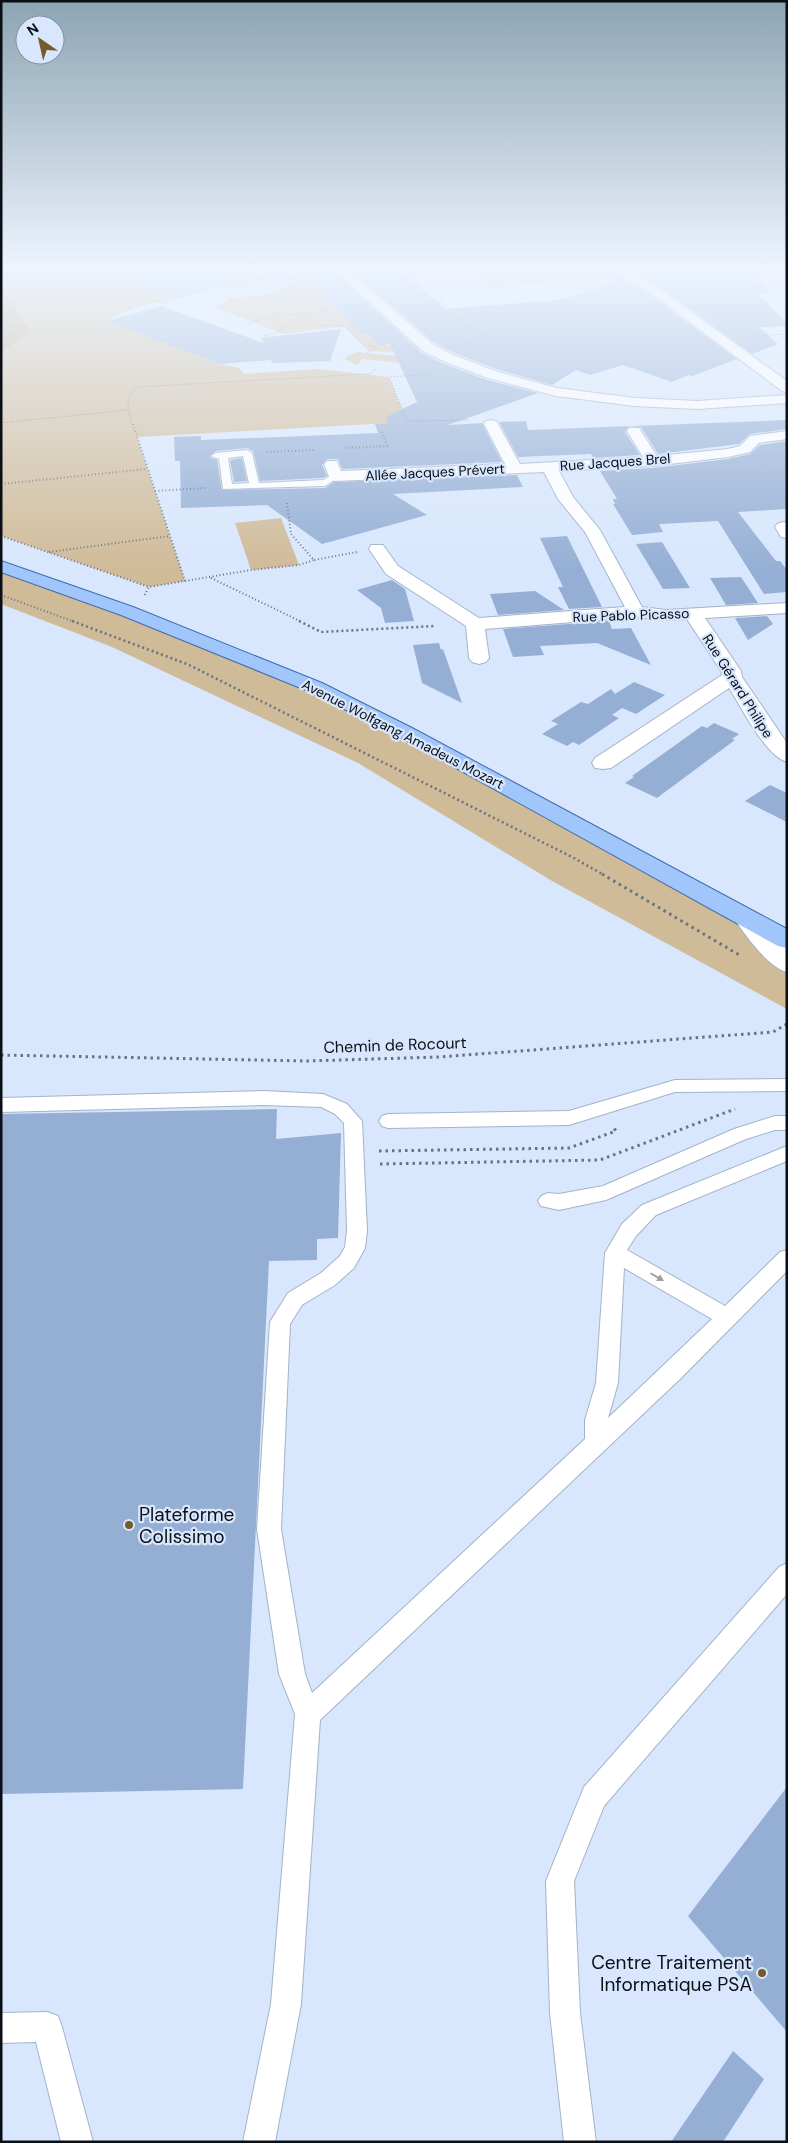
<svg xmlns="http://www.w3.org/2000/svg" width="788" height="2143" font-family="'DM Sans',sans-serif">
  <style>
    .green { fill: #d0bb99 }
    .forest { fill: #bca57d }
    .building { fill: #95afd4 }
    .lines { fill: none; stroke-linecap: round; stroke-linejoin: round }
    .lane-casing { stroke: #a4b3c7; stroke-width: 2 }
    .street-casing { stroke: #a4b3c7; stroke-width: 2 }
    .secondary-casing { stroke: #a4b3c7; stroke-width: 2 }
    .primary-casing { stroke: #426da9; stroke-width: 2 }
    .path-far3 { stroke: #697381; stroke-width: 1; stroke-dasharray: 1 2; stroke-linecap: butt }
    .path-far2 { stroke: #697381; stroke-width: 2; stroke-dasharray: 1 2.5; stroke-linecap: butt }
    .path-far1 { stroke: #697381; stroke-width: 2.5; stroke-dasharray: 2 3; stroke-linecap: butt }
    .path { stroke: #697381; stroke-width: 3; stroke-dasharray: 2.5 4; stroke-linecap: butt }
    .lane { fill: #fff; fill-rule: evenodd }
    .street { fill: #fff; fill-rule: evenodd }
    .secondary { fill: #fff; fill-rule: evenodd }
    .primary { fill: #a0c6fb; fill-rule: evenodd }
    .oneway { fill: #9d9fa2 }
    .poi-dot { fill: #745b2c; stroke: #d8e7fd; stroke-width: 2 }
    .labels { text-anchor: middle; dominant-baseline: central; stroke-width: 4.5; stroke-linejoin: round; paint-order: stroke }
    .far-street-label { font-size: 14px; fill: #0a0f16; stroke: #d8e7fd }
    .street-label { font-size: 16px; fill: #0a0f16; stroke: #d8e7fd }
    .near-poi-label { font-size: 19px; fill: #0a0f16; stroke: #d8e7fd; text-anchor: start }
  </style>
  <rect width="100%" height="100%" fill="#d8e7fd"/>
  <path class="green" d="M1,270H103L98,272L174,299C162,305 162,301 151,303C135,306 120,313 107,321L220,364L239,368L244,374L318,369L389,377L407,422L137,437L185,581L149,587L1,536Z
    M235,270L255,277L280,270H286C265,285 237,290 211,287Z
    M474,270H615L624,277L491,287Z
    M329,274L305,278L343,316L349,315L380,347L411,343L418,347L415,351L406,352L369,351L344,326L283,334L216,307L230,298L257,296L277,292L295,282L282,279L290,275L298,277Z
    M357,352L396,356L402,363L362,359L357,365L345,359L347,356Z
    M281,518L299,565L251,570L235,523Z
    M1,568L315,687L746,918L787,957V1009L552,881L358,763L112,647L1,604Z"/>
  <path class="forest" d="M1,287L30,331L1,353Z"/>
  <path class="building" d="M103,270H251L252,278L174,299L103,274Z
    M297,270H333L421,352L442,363L487,380L538,393L448,425L482,423L502,462L342,469L338,459H327L322,465L327,476L322,478L260,481L253,451L247,448L216,451L209,457L217,460L222,490L325,488L334,482L517,475L523,487L393,494L427,515L322,544L267,505L181,508L180,461H175L174,437L201,436V440L378,433L375,424L389,423L386,417L417,402L390,344L380,346L368,334H362Z
    M351,270H372L373,274L401,271L446,309L558,300L613,283L603,276L621,274L627,282L642,289L737,359L692,376L688,375L672,382L623,365L590,375L576,370L552,385L499,370L454,353L433,342Z
    M672,270H746L771,293L757,294L787,322V326L759,327L778,344L752,354L652,281L636,273Z
    M161,306L264,343L261,338L341,329L330,361L272,363L271,360L220,364L106,321Z
    M787,420V429L750,434L739,444L658,454L641,427L629,426L625,432L640,455L593,458L591,454L518,457L499,422L526,421L528,430Z
    M787,441V509L738,512L776,561H780L787,570V592L764,594L718,521L659,524L663,532L632,535L613,504H615L613,499H617L600,471L653,468L728,459L750,454L760,445Z
    M242,458L247,481L234,482L230,460Z
    M567,536L602,607L569,609L558,587H563L540,538Z
    M662,542L690,588L663,589L636,544Z
    M741,577L758,603L726,605L710,578Z
    M392,580L405,589L414,621L385,623L381,608L357,590Z
    M535,591L564,610L498,615L490,594Z
    M767,616L773,624L748,640L735,618Z
    M609,621L612,629L631,628L651,665L597,643L540,646L544,655L513,657L503,629Z
    M439,643L441,650L443,649L462,703L422,683L413,645Z
    M634,682L665,695L636,714L622,708L612,715L619,718L579,745L573,742L567,746L542,734L558,724L551,721L581,702L588,704L611,689L615,694Z
    M714,723L739,734L732,739L735,740L657,798L625,783L634,777L632,776L702,726L707,728Z
    M770,785L787,793V822L745,801Z
    M277,1109L276,1139L341,1133L338,1238L317,1239V1260L269,1261L243,1789L1,1794V1114Z
    M787,1787V2032L688,1916Z
    M733,2051L764,2079L723,2142H671Z"/>
  <g class="lines">
    <g class="lane-casing">
      <path id="lane" d="M247,450L252,453L259,483L323,480L335,473L340,476L325,486L223,489L219,459L211,456L216,453ZM243,456L249,483L232,484L228,458Z
        M787,1079V1091L675,1092L569,1125L388,1128L382,1126L379,1121L382,1116L388,1114L569,1111L675,1080Z
        M264,1091L323,1094L347,1104L362,1121L367,1231L365,1248L354,1268L335,1285L302,1305L290,1324L281,1529L305,1674L312,1693L585,1439V1420L596,1383L605,1253L622,1224L642,1205L787,1146V1161L656,1215L636,1236L627,1250L725,1306L780,1252L787,1250V1271L681,1378L320,1720L301,2004L275,2142H243L271,2004L295,1714L279,1674L257,1529L270,1322L288,1293L321,1273L340,1256L345,1247L347,1231L344,1123L335,1114L321,1107L264,1105L1,1112V1098ZM624,1268L712,1319L608,1418L618,1383Z
        M775,1116H787V1130H775L746,1139L606,1200L559,1210L541,1206L538,1201L541,1196L548,1193L559,1194L603,1186L734,1129Z
        M787,1563V1594L604,1806L574,1881L580,2013L596,2142H564L550,2013L546,1881L584,1787L779,1567Z
        M47,2012L58,2016L62,2027L93,2142H61L36,2042L1,2043V2013Z"/>
    </g>
    <g class="street-casing">
      <path id="street" d="M620,270H632L636,276L651,283L787,381V392L782,391L643,287L628,280Z
        M491,420L496,421L498,424L520,464L643,457L627,431L629,428H639L657,456L728,449L740,446L750,436L787,431V439L759,443L750,452L728,457L653,466L559,471L573,497L600,530L642,607L666,610L787,603V613L705,618L741,671L742,677L787,743V762C766,757 741,706 729,688L611,768L603,769L595,768L592,763L595,758L722,675L721,671L687,619L666,620L636,617L485,629L489,658L486,662L479,664L472,662L469,658L466,626L386,574L369,549L371,545H383L398,566L479,618L625,607L585,532L558,499L544,472L335,481L330,479L324,464L327,461H337L341,471L505,464L484,424L486,421Z
        M783,522L787,523V538L781,537L775,527L777,524Z
        M746,910L755,913L787,949V972C768,967 745,935 734,918L737,913Z"/>
    </g>
    <g class="secondary-casing">
      <path id="secondary" d="M335,270H348L432,344L453,355L498,372L557,388L635,398L697,401L787,395V403L697,409L635,406L556,396L488,378L443,361L422,350Z"/>
    </g>
    <g class="primary-casing">
      <path id="primary" d="M1,561L133,607L322,683L414,729L787,929V948L778,946L400,737L308,691L121,615L1,572Z"/>
    </g>
    <path class="path-far3" d="M211,270L260,287
      M414,270L444,300L434,301L447,305L458,320L483,335L474,341L468,342
      M177,273L187,270
      M290,275L298,277L320,303L365,346H395
      M127,311V309L154,302L165,304
      M327,311L294,314L318,325L344,327
      M245,324L275,316
      M264,336L284,330L275,316L294,314L277,292L266,289
      M752,336L787,334
      M367,353L377,348
      M431,374L389,377L407,421L470,420
      M1,423L128,410
      M133,425C127,408 125,402 135,387L369,374L378,368"/>
    <path class="path-far2" d="M133,424L185,581L149,587L144,596
      M345,448L387,446L382,432
      M267,452L315,450
      M1,484L147,469
      M155,491L206,488
      M287,503L291,534L314,560L357,552
      M1,536L149,587
      M49,552L170,536
      M211,578L302,622
      M185,581L251,570L299,565L314,560
      M1,595L75,622"/>
    <path class="path-far1" d="M72,621L187,664L572,857L604,875
      M299,621L321,632L435,626"/>
    <path class="path" d="M602,874L741,956
      M1,1055L307,1061L439,1057L773,1032L787,1024
      M379,1151L569,1148L616,1131L614,1128
      M380,1164L600,1160L735,1109"/>
    <use href="#lane" class="lane"/>
    <use href="#street" class="street"/>
    <use href="#secondary" class="secondary"/>
    <use href="#primary" class="primary"/>
  </g>
  <defs><path id="oneway-solid" d="M-6-.8H1V-3.2L6.5 0L1 3.2V.8H-6Z" transform="scale(1.25)"/></defs>
  <use class="oneway" href="#oneway-solid" transform="translate(657 1277) rotate(30)"/>
  <linearGradient id="sky" x2="0" y2="1"><stop stop-color="#8ca4b3"/><stop offset="0.47" stop-color="#edf4fe"/><stop offset="1" stop-color="#edf4fe" stop-opacity="0"/></linearGradient>
  <rect width="788" height="570" fill="url(#sky)"/>
  <g class="poi-dot">
    <circle cx="129" cy="1525" r="5"/>
    <circle cx="762" cy="1973" r="5"/>
  </g>
  <g class="labels">
    <g class="far-street-label">
      <text transform="translate(615 462) rotate(-4)">Rue Jacques Brel</text>
      <text transform="translate(435 472) rotate(-3)">Allée Jacques Prévert</text>
      <text transform="translate(631 615) rotate(-2)">Rue Pablo Picasso</text>
      <text transform="translate(738 686) rotate(58)">Rue Gérard Philipe</text>
      <text transform="translate(403 734) rotate(27)">Avenue Wolfgang Amadeus Mozart</text>
    </g>
    <g class="street-label">
      <text transform="translate(395 1045) rotate(-2)">Chemin de Rocourt</text>
    </g>
    <g class="near-poi-label">
      <text x="139" y="1514">Plateforme<tspan x="139" dy="22">Colissimo</tspan></text>
      <text x="752" y="1962" text-anchor="end">Centre Traitement<tspan x="752" dy="22">Informatique PSA</tspan></text>
    </g>
  </g>
  <rect width="788" height="2143" fill="none" stroke="#0a0f16" stroke-width="5"/>
  <g transform="translate(40 40) rotate(326)"><circle r="24" fill="#d8e7fd" stroke="#8691a1"/>
  <path d="M0-4L9 19L0 12L-9 19Z" fill="#745b2c"/>
  <text y="-8" font-size="14" font-weight="bold" text-anchor="middle" fill="#0a0f16">N</text>
  </g>
</svg>
